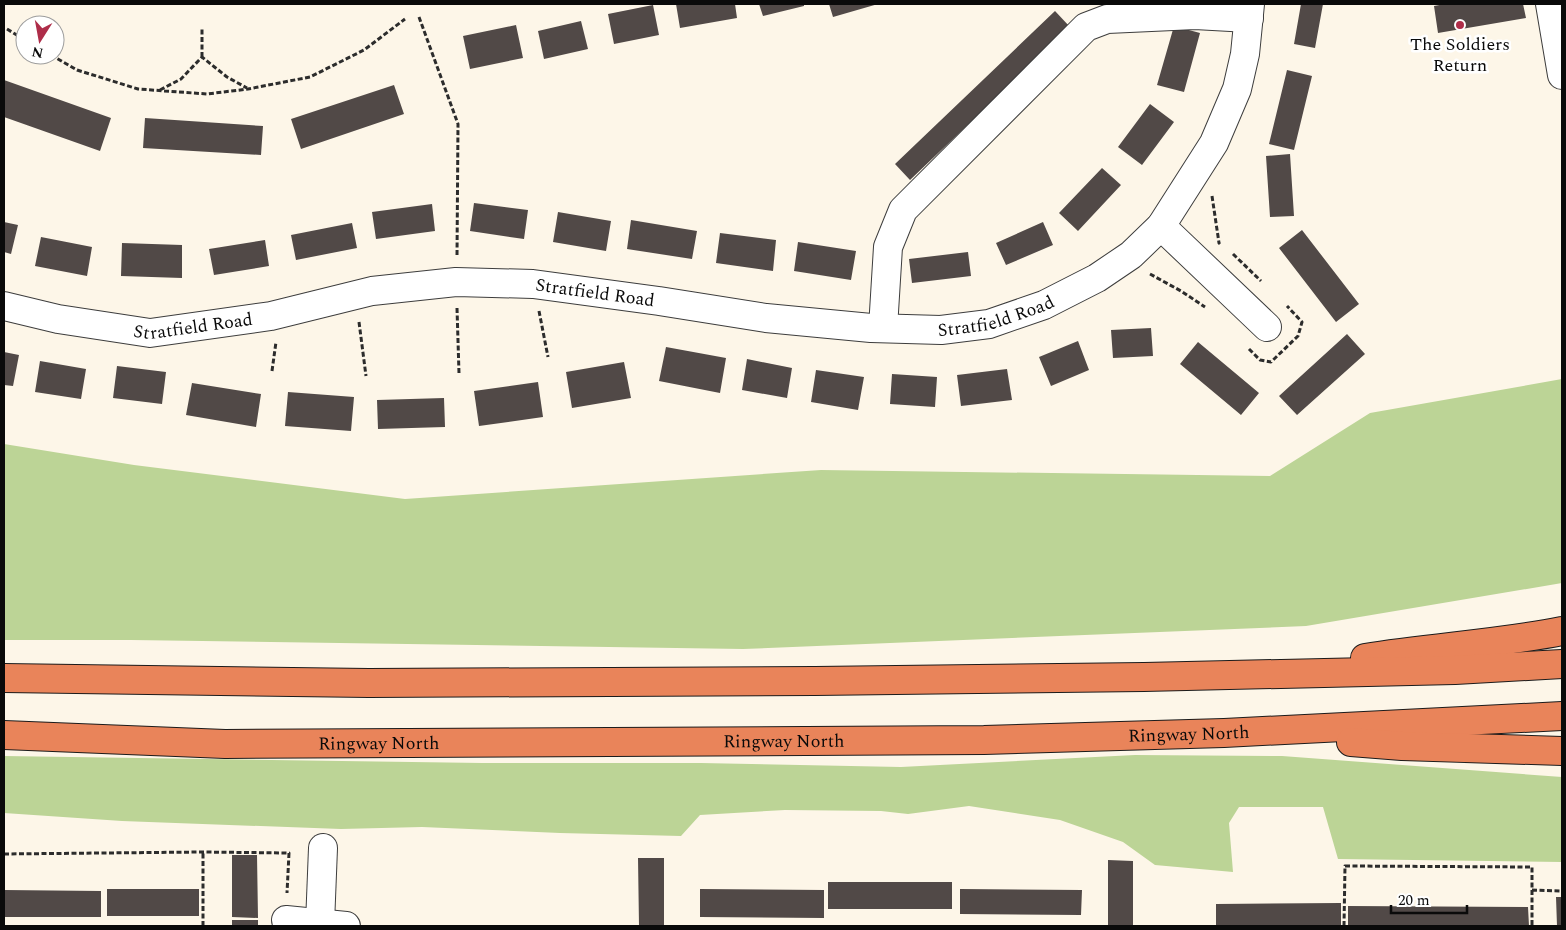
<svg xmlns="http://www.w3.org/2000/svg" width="1566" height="930" font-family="Spectral,serif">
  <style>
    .forest { fill: #bcd496 }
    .building { fill: #514947 }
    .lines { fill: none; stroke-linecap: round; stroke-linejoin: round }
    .minor-casing { stroke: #3d3d3d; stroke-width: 30 }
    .highway-casing { stroke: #1b1b1b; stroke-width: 30 }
    .path { stroke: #2c2c2c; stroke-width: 3; stroke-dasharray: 5 2.5; stroke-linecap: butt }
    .minor { stroke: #fff; stroke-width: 28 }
    .highway { stroke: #e9845a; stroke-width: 28 }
    .poi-dot { fill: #ae2d49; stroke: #fff; stroke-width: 2 }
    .labels { text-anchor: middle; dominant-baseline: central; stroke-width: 5; stroke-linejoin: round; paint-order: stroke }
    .poi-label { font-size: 18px; fill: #0a0a0a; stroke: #fff }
    .street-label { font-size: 18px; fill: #0a0a0a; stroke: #fff }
  </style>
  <rect width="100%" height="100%" fill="#fdf6e8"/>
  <path class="forest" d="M1562,379V583L1306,626L743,649L131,640H4V444L134,465L405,499L821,470L1270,476L1370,413Z
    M1135,755L1282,756L1562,777V862L1338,859L1323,807H1239L1229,823L1233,872L1155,865L1123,842L1060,820L969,806L908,814L881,811L785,810L700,815L681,836L560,833L422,827L341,829L122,821L4,813V756L482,763H701L901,767Z"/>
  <path class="building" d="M676,4H735L737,18L680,28Z
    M759,4H804V6L763,16Z
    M829,4H878L833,17Z
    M1301,4H1323L1315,48L1294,44Z
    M1445,4H1523L1526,18L1438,33L1434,6Z
    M653,5L659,35L614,44L608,14Z
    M1055,11L1070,27L910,180L895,164Z
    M581,21L588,49L544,59L538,31Z
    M516,25L523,58L470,69L463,36Z
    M1174,26L1200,33L1184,92L1157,85Z
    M1287,70L1312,76L1294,150L1269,144Z
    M4,80L111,118L100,151L4,117Z
    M394,85L404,114L301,149L291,119Z
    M1150,104L1174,122L1142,165L1118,147Z
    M145,118L263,126L261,155L143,148Z
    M1290,154L1294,216L1270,217L1266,156Z
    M1102,168L1121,185L1078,231L1059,213Z
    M474,203L528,210L524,239L470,231Z
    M432,204L435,231L376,239L372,212Z
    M558,212L611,221L606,251L553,242Z
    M631,220L697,231L692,259L627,249Z
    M4,222L18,225L11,254L4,252Z
    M1043,222L1053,245L1006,265L996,243Z
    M352,223L357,248L296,260L291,235Z
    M1302,230L1359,304L1336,322L1279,248Z
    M720,233L776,240L773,271L716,263Z
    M41,237L92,247L87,276L35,266Z
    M265,240L269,266L214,275L209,249Z
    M798,242L856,251L851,280L794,271Z
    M122,243L182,245V278L121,276Z
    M968,252L971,276L912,283L909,259Z
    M1151,328L1153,356L1113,358L1111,330Z
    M1347,334L1365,354L1297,415L1279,396Z
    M1078,341L1089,370L1051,386L1039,357Z
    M1198,342L1259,393L1241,415L1180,364Z
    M666,347L726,358L720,393L659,381Z
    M4,352L19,355L13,386L4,385Z
    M747,359L792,368L787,398L742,390Z
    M40,361L86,369L81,399L35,392Z
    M624,362L631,398L572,408L566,372Z
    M117,366L166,372L162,404L113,398Z
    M1007,369L1012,400L961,406L957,375Z
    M816,370L864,377L858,410L811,402Z
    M892,374L937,377L935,407L890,404Z
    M538,382L543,417L479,426L474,391Z
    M192,383L261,394L256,427L186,415Z
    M288,392L354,397L351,431L285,426Z
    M444,398L445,427L378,429L377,400Z
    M232,855H257L258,918L232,917Z
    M638,858H664V926H639Z
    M1108,860L1133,861V926H1108Z
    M828,882H952V909H828Z
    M107,889H199V916H107Z
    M700,889L824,890V918L700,917Z
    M960,889L1082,890L1081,915L960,914Z
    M4,890L101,891V917H4Z
    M1556,897H1562V926H1557Z
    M1341,903V926H1216V904Z
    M1348,906L1528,907L1529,926H1348Z
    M232,920H258V926H232Z"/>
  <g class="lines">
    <g class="minor-casing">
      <g id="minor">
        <path d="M1550,4L1562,75"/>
        <path d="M1161,226L1267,327"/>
        <path id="s1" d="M4,306L58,319L150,333L271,316L372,291L456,282L533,284L659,301L766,318L871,328L941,330L989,324L1044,305L1097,278L1131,255L1161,226L1214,143L1237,89L1245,54L1250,4"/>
        <path d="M883,328L888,247L903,210L1086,27L1107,19L1195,15L1249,18"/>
        <path d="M286,920L346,926"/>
        <path d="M320,924L323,848"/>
      </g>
    </g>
    <g class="highway-casing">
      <g id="highway">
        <path d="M1365,658C1431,647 1497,644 1562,631"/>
        <path d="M4,678L369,683L815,681L1144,677L1455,670L1562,664"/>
        <path id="s2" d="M4,735L225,744L984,740L1224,733L1562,716"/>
        <path d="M1351,742L1402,746L1562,751"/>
      </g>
    </g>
    <path class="path" d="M419,17L458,124L457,257
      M7,29L25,40
      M51,55L77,70L138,89L207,94L248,89L310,77L364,50L405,19
      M202,57V29
      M160,90L181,79L202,57L227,77L247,88
      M1212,196L1219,243L1220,244
      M1233,254L1261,281
      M1150,274L1181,291L1205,307
      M457,308L459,373
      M539,311L548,357
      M359,322L366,376
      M1249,349L1260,360L1271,362L1298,336L1302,322L1287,306
      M272,371L276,342
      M4,854L203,852L289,853L287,893
      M1532,890L1562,891
      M203,926V852
      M1344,926L1345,866L1532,867V926"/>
    <use href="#minor" class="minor"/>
    <use href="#highway" class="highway"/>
  </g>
  <circle class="poi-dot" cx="1460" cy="25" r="5"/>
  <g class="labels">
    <g class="poi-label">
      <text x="1460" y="44">The Soldiers<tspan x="1460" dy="21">Return</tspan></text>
    </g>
    <g class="street-label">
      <text stroke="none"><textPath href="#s1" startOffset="599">Stratfield Road</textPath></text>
      <text stroke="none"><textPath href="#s1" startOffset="1004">Stratfield Road</textPath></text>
      <text stroke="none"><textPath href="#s1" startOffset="192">Stratfield Road</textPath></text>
      <text stroke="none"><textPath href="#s2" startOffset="1185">Ringway North</textPath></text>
      <text stroke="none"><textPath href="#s2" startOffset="780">Ringway North</textPath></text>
      <text stroke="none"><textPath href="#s2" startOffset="375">Ringway North</textPath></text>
    </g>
  </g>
  <rect width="1566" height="930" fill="none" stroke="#0a0a0a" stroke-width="10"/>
  <g transform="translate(40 40) rotate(191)"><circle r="24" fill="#ffffff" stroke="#9d9d9d"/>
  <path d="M0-4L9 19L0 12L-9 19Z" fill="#ae2d49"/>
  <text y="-8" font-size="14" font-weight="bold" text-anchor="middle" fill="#0a0a0a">N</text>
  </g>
  <path d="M1391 905v8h76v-8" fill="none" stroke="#0a0a0a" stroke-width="2.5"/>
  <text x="1398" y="905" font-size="15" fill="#0a0a0a" stroke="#ffffff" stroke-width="4" paint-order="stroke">20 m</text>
</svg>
